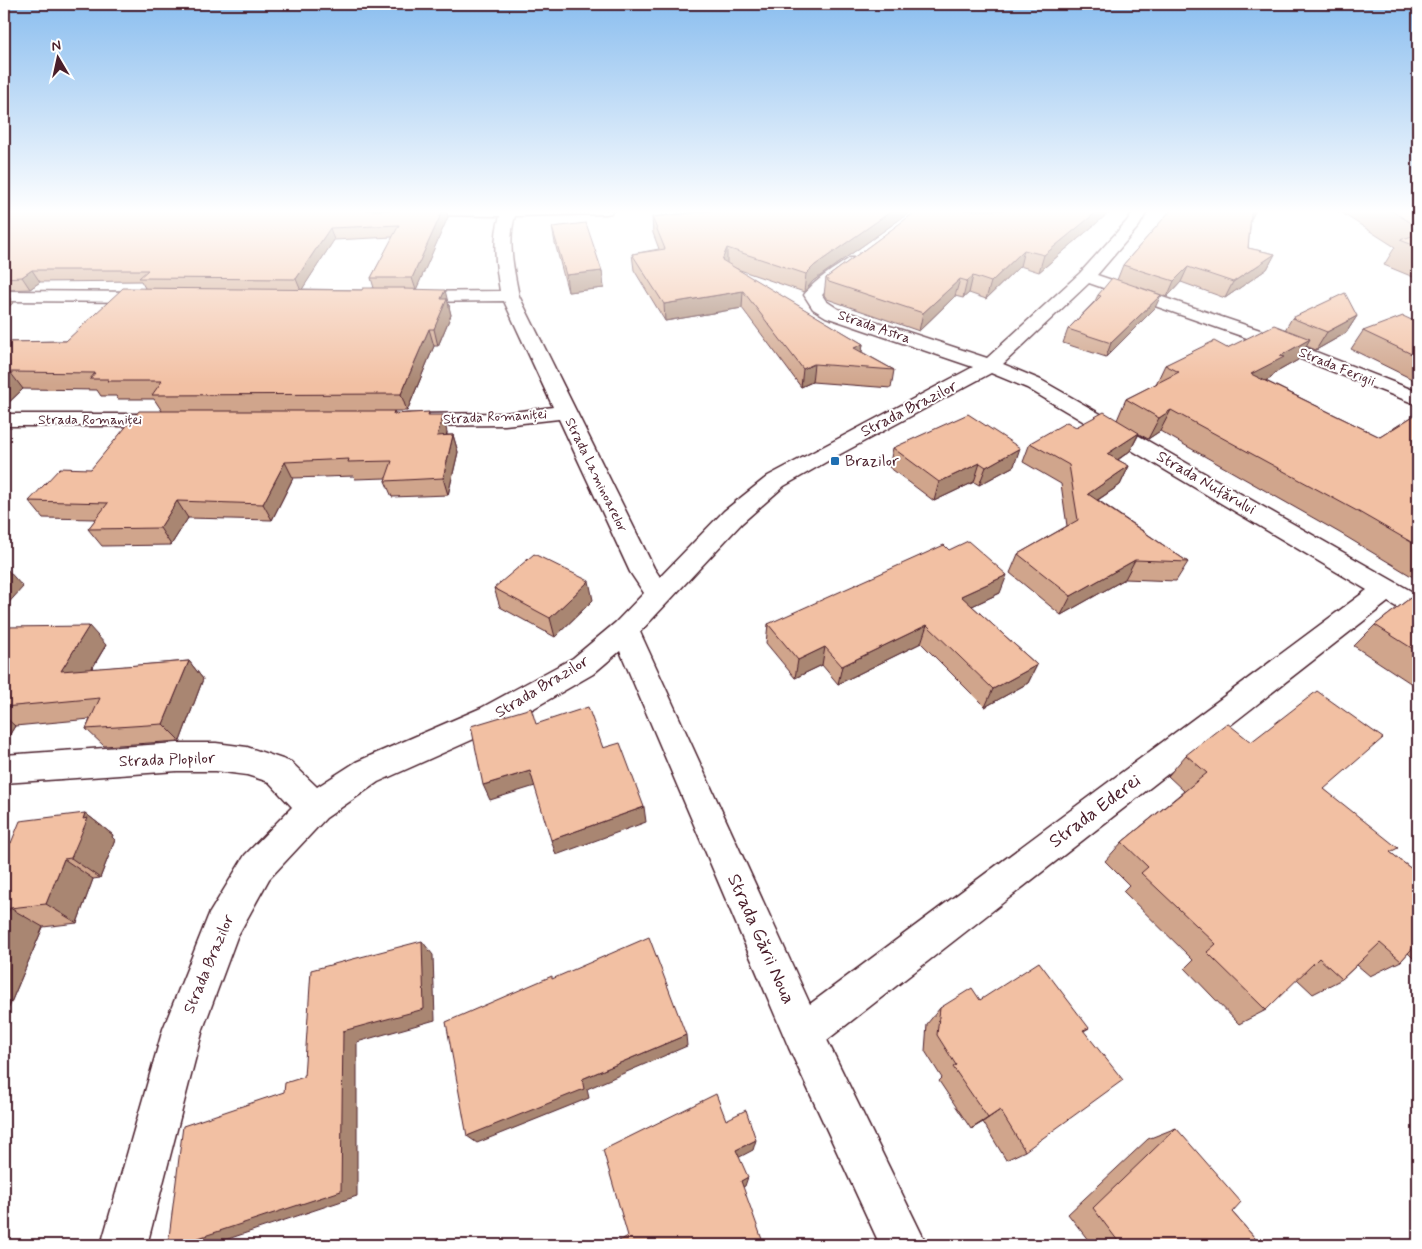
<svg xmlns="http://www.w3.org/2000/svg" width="1422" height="1249" font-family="Mynerve,sans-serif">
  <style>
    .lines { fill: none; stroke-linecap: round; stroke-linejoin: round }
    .minor-casing { stroke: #4a1f2b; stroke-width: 3 }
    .minor { fill: #fff; fill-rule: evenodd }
    .wall { fill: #d0a58c; stroke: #4a1f2b; fill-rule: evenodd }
    .shaded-wall { fill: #a98672; stroke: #4a1f2b }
    .building { fill: #f2c0a3; stroke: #4a1f2b }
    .poi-dot { fill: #1f6fb2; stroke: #fff; stroke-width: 2 }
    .labels { text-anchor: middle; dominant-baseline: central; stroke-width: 4; stroke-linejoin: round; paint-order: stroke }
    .far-street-label { font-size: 14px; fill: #4a1f2b; stroke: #fff }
    .street-label { font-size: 16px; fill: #4a1f2b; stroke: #fff }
    .poi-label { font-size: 16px; fill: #4a1f2b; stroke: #fff; text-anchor: start }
    .near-street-label { font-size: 19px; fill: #4a1f2b; stroke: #fff }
  </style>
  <rect width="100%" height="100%" fill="#fff"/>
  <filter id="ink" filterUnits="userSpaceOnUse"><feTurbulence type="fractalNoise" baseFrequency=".02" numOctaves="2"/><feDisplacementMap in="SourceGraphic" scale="10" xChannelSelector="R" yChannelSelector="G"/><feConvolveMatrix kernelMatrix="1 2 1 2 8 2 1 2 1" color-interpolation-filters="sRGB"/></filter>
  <g filter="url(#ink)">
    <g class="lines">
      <g class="minor-casing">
        <path id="minor" d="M355,210H613L611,213L606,214L515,216C507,242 514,270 519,296L654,568L660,577L724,511L768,476L973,367L826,317L813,309L804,295C815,279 834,269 850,258H862L864,261L826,291L822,295L826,301L838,309L987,358L1080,273L1127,221L1134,210H1148L1139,226L1097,275L1260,330L1418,392V405L1247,338L1089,283L1003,364L1041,380L1418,595V617L1408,614L1388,602L827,1040L927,1245H880L789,1048L620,651L593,674L503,726L378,782L326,818L269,879L237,937L203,1029L147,1245H101L163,1029L209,914L245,855L292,807L269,782L247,775L216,771H177L4,783V755L177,743H216L247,747L291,762L317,787L356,762L481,708L573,658L615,623L644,593L630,572L559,419L505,425L408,426L400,425L397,420L400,415L408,414L505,413L553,407L504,301L409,302L403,301L400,297L403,293L409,292L500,291C496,267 492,240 500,216L362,214L357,213ZM991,373L1027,388L1367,590L810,1004L640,632L742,523L784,486L833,458Z
          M4,291L151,292L157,293L160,297L157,301L151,302L4,301Z
          M4,414H170L178,415L181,420L178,425L170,426H4Z"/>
      </g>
      <use href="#minor" class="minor"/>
    </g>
    <path class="wall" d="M4,210H446L448,217L416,289L450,306L449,307L451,315L438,346H434L407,411H394L395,413L430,415L447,432V435H453L458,452L448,495L392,497L385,481L386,478L355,479L354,476L293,478L272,520L188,518L171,545L102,546L88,529L96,519L43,518L29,501L91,469L162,411L154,399H118L116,396H101L97,390L23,389L4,407V342L66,341L145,288L141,281L40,282L30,289L4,290ZM393,237L371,278L374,288L362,290L302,289L334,240Z
      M719,210H913L813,281L804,292L734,268L863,344L862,352L894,370L891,388L812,382L801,387L742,308L665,321L634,270L632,254L659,249L653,233L652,217Z
      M918,210H1112L1039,272L1020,266L986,299L969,293L963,298L955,296L919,331L827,299L824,295L826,278Z
      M1171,210H1256L1251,219L1248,248L1275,254L1267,269L1225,298L1181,282L1167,297L1136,286L1155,308L1106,357L1063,343L1068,329L1095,301L1098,295L1117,280L1123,265Z
      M1337,210H1418V279L1384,265L1395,247Z
      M552,227L602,271L604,288L568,292L555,243Z
      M1357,316L1346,333L1316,350L1306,346L1298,360L1275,373L1271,378L1266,381L1380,437L1418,413V580L1340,533L1160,431L1148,439L1139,434L1130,451L1118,460L1129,466L1120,485L1098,500L1188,562L1176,581L1125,579L1061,615L1010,573L1018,554L1067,526L1061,484L1023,462L1030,443L1076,427L1117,420L1126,399L1156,384L1165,365L1227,348L1285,330L1292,318Z
      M1418,323V382L1351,349L1363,331Z
      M893,448L1014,466L979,485L974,482L934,501L889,467Z
      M494,588L593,600L555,637L500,607Z
      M1418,592V688L1354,646L1375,625Z
      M1000,593L972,606L1037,665L1028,683L985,707L921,643L838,684L822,665L795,678L766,643L768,624Z
      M4,627L106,645L92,669L189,661L203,679L180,741L104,746L86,729L90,719L15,726L5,742H4Z
      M1251,742L1324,789L1391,853L1418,874V963L1408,953L1401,961L1370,976L1357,965L1342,979L1313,994L1297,979L1266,1010L1239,1024L1185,968L1193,960L1123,891L1129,885L1105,861L1122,842L1184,791L1168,776L1186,755Z
      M85,813L113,835L112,837L115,840L100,878L93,879L77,923L43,927L4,1019V844L11,843Z
      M980,1000L1089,1028L1084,1031L1025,1151L1006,1160L983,1122L971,1129L939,1081L942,1078L925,1051L927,1024L940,1008Z
      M1176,1128L1232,1212L1261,1245H1092L1068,1214L1148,1139Z"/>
    <path class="shaded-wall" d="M443,210H446L448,217L416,290L412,278Z
      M893,210H913L813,281L804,292L806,274L815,265Z
      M1099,210H1112L1039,272L1044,255Z
      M1254,210H1256L1251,219V214Z
      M330,228L334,240L301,291L296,279Z
      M727,248V265L722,260Z
      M1024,250L1020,266L986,299L991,282Z
      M1275,254L1267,269L1225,298L1233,282Z
      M1188,267L1181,282L1167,297L1174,281Z
      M32,270L40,282L30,289L22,277Z
      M602,271L604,288L568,292L566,275Z
      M973,276L969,293L963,298L967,281Z
      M960,279L955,296L919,331L923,313Z
      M445,290L451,315L438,346L434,329L441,299Z
      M5,291L13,303L4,311V292Z
      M743,291L742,308L665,321L664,304Z
      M1161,295L1155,308L1106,357L1111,343Z
      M1357,316L1346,333L1316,350L1327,332Z
      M429,329L434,346L407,411L401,394Z
      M1310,339L1298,360L1275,373L1271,378L1238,395L1251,374L1280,356Z
      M863,344L860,362L854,348Z
      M814,364L812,382L801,387L803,369Z
      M10,372L23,389L4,407V378Z
      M1171,410L1160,431L1148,439L1159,418Z
      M443,415L447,432L442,452L437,436Z
      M1139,433L1130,451L1098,473L1107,454Z
      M453,435L458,452L448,495L443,478Z
      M1020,448L1014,466L979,485L986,467Z
      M285,462L293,478L272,520L263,504Z
      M980,463L974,482L934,501L939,482Z
      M1129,466L1120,485L1079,512L1088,494Z
      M177,501L188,518L171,545L160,528Z
      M1135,560L1125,579L1061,615L1071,596Z
      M6,568L23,587L4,608V570Z
      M1007,575L1000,593L955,614L961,596Z
      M589,581L593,600L555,637L550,618Z
      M927,625L921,643L838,684L842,666Z
      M89,626L106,645L79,689L61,671Z
      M825,647L822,665L795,678L798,660Z
      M189,661L203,679L180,741L163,724Z
      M1037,665L1028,683L985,707L993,689Z
      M4,716L15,726L5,742L4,741Z
      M530,771L535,786L490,800L483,785Z
      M644,807L646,822L556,855L551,840Z
      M85,813L113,835L112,837L115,840L100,878L71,858Z
      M64,859L93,879L77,923L46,904Z
      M10,908L43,927L4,1019V921Z
      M422,941L433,955L435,1020L357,1042V1196L210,1245H177L343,1031Z
      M686,1035L687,1046L587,1089L589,1098L477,1143L467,1136L582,1079Z
      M1000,1110L983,1122L971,1129L988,1118Z
      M756,1140L753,1150L734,1160L736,1150Z
      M748,1177L745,1186L739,1189L741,1181Z"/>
    <path class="building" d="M4,210H443L412,278H371L399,225L330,228L296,279L139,278L148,270H32L22,277L4,278Z
      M719,210H893L815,265L806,274L727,248L722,260L863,344L854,348L894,370L814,364L803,369L743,291L664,304L632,254L665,249L652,217Z
      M918,210H1099L1044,255L1024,250L991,282L973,276L967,281L960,279L923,313L829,282L826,278Z
      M1171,210H1254L1251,214L1248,248L1275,254L1233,282L1188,267L1174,281L1123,265Z
      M1390,210H1418V227Z
      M586,223L602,271L566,275L552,227Z
      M1418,234V247L1400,240Z
      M1112,278L1161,295L1111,343L1068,329L1101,296L1098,295Z
      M123,288L362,290L363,288H405L404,289L445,290L441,299H447L434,329H429L401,394L152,395L162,381H107L109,379H90L95,373L10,372L4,378V342L66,341Z
      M1345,293L1357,316L1327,332L1292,318Z
      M1403,316L1418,323V357L1363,331Z
      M1274,325L1310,339L1280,356L1284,357L1251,374L1380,437L1418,413V546L1357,511L1171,410L1159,418L1126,399L1179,372L1165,365L1214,341L1227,348Z
      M139,411H394L393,414L429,412L428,415H443L437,436L453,435L443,478L385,481L392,461L348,462L349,459L285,462L263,504L177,501L160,528L88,529L108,503L29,501L60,468L91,469Z
      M1104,412L1139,433L1107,454L1129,466L1088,494L1188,562L1135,560L1071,596L1018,554L1078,520L1069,465L1030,443L1067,422L1076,427Z
      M968,414L1020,448L986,467L980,463L939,482L893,448Z
      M968,541L1007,575L961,596L1037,665L993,689L927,625L842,666L825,647L798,660L768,624L944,545L949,550Z
      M534,554L589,581L550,618L494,588Z
      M1418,592V652L1375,625Z
      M89,626L61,671L189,661L163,724L86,729L100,698L4,707V627Z
      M1317,691L1383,738L1324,789L1398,848L1390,852L1418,874V942L1401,961L1380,943L1342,979L1319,958L1266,1010L1207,952L1216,944L1141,873L1148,867L1122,842L1207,773L1186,755L1227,723L1251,742Z
      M588,707L603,748L620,743L644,807L551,840L530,771L483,785L471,726L531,708L536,724Z
      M85,813L83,819L88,818L71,858L64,859L46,904L10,908L4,921V844L11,843L20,821Z
      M649,937L686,1035L582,1079L584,1089L467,1136L446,1022L552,976V979Z
      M422,941L424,1009L343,1031L341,1191L177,1245H168L183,1126L284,1092L285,1083L304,1077L311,970Z
      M1039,962L1089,1028L1083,1030L1123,1080L1025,1151L1000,1110L988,1118L953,1067L956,1065L937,1035L940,1008L972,988L980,1000Z
      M716,1094L726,1120L746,1110L756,1140L736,1150L748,1177L741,1181L764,1245H612L628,1236L603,1150Z
      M1176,1128L1241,1202L1232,1212L1261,1245H1121L1093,1208Z"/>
  </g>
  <linearGradient id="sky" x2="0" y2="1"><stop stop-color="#8bbeef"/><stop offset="0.55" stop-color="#fff"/><stop offset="1" stop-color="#fff" stop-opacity="0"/></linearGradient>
  <rect width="1422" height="385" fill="url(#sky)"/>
  <rect class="poi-dot" x="830" y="456" width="10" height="10" rx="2.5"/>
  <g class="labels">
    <g class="far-street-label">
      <text transform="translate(874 327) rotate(19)">Strada Astra</text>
      <text transform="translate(1337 367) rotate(22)">Strada Ferigii</text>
      <text transform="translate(495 417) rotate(-3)">Strada Romaniței</text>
      <text x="90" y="420">Strada Romaniței</text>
      <text transform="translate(596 475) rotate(64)">Strada Laminoarelor</text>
    </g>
    <g class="street-label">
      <text transform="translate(909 409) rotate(-27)">Strada Brazilor</text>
      <text transform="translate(1206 483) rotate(30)">Strada Nufărului</text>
      <text transform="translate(542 687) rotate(-31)">Strada Brazilor</text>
      <text transform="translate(167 760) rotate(-2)">Strada Plopilor</text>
      <text transform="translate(209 964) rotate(-67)">Strada Brazilor</text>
    </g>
    <g class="poi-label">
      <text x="845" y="461">Brazilor</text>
    </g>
    <g class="near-street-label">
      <text transform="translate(1095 811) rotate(-37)">Strada Ederei</text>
      <text transform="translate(761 939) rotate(66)">Strada Gării Noua</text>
    </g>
  </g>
  <rect width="1422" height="1249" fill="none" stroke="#fff" stroke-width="20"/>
  <rect x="10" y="10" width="1402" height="1229" fill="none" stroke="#4a1f2b" stroke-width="2" filter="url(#ink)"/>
  <g transform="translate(58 58) rotate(351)" stroke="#ffffff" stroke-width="4" paint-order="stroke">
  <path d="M0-4L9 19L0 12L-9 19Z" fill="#4a1f2b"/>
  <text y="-8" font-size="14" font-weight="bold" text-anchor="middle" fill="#4a1f2b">N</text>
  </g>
</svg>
